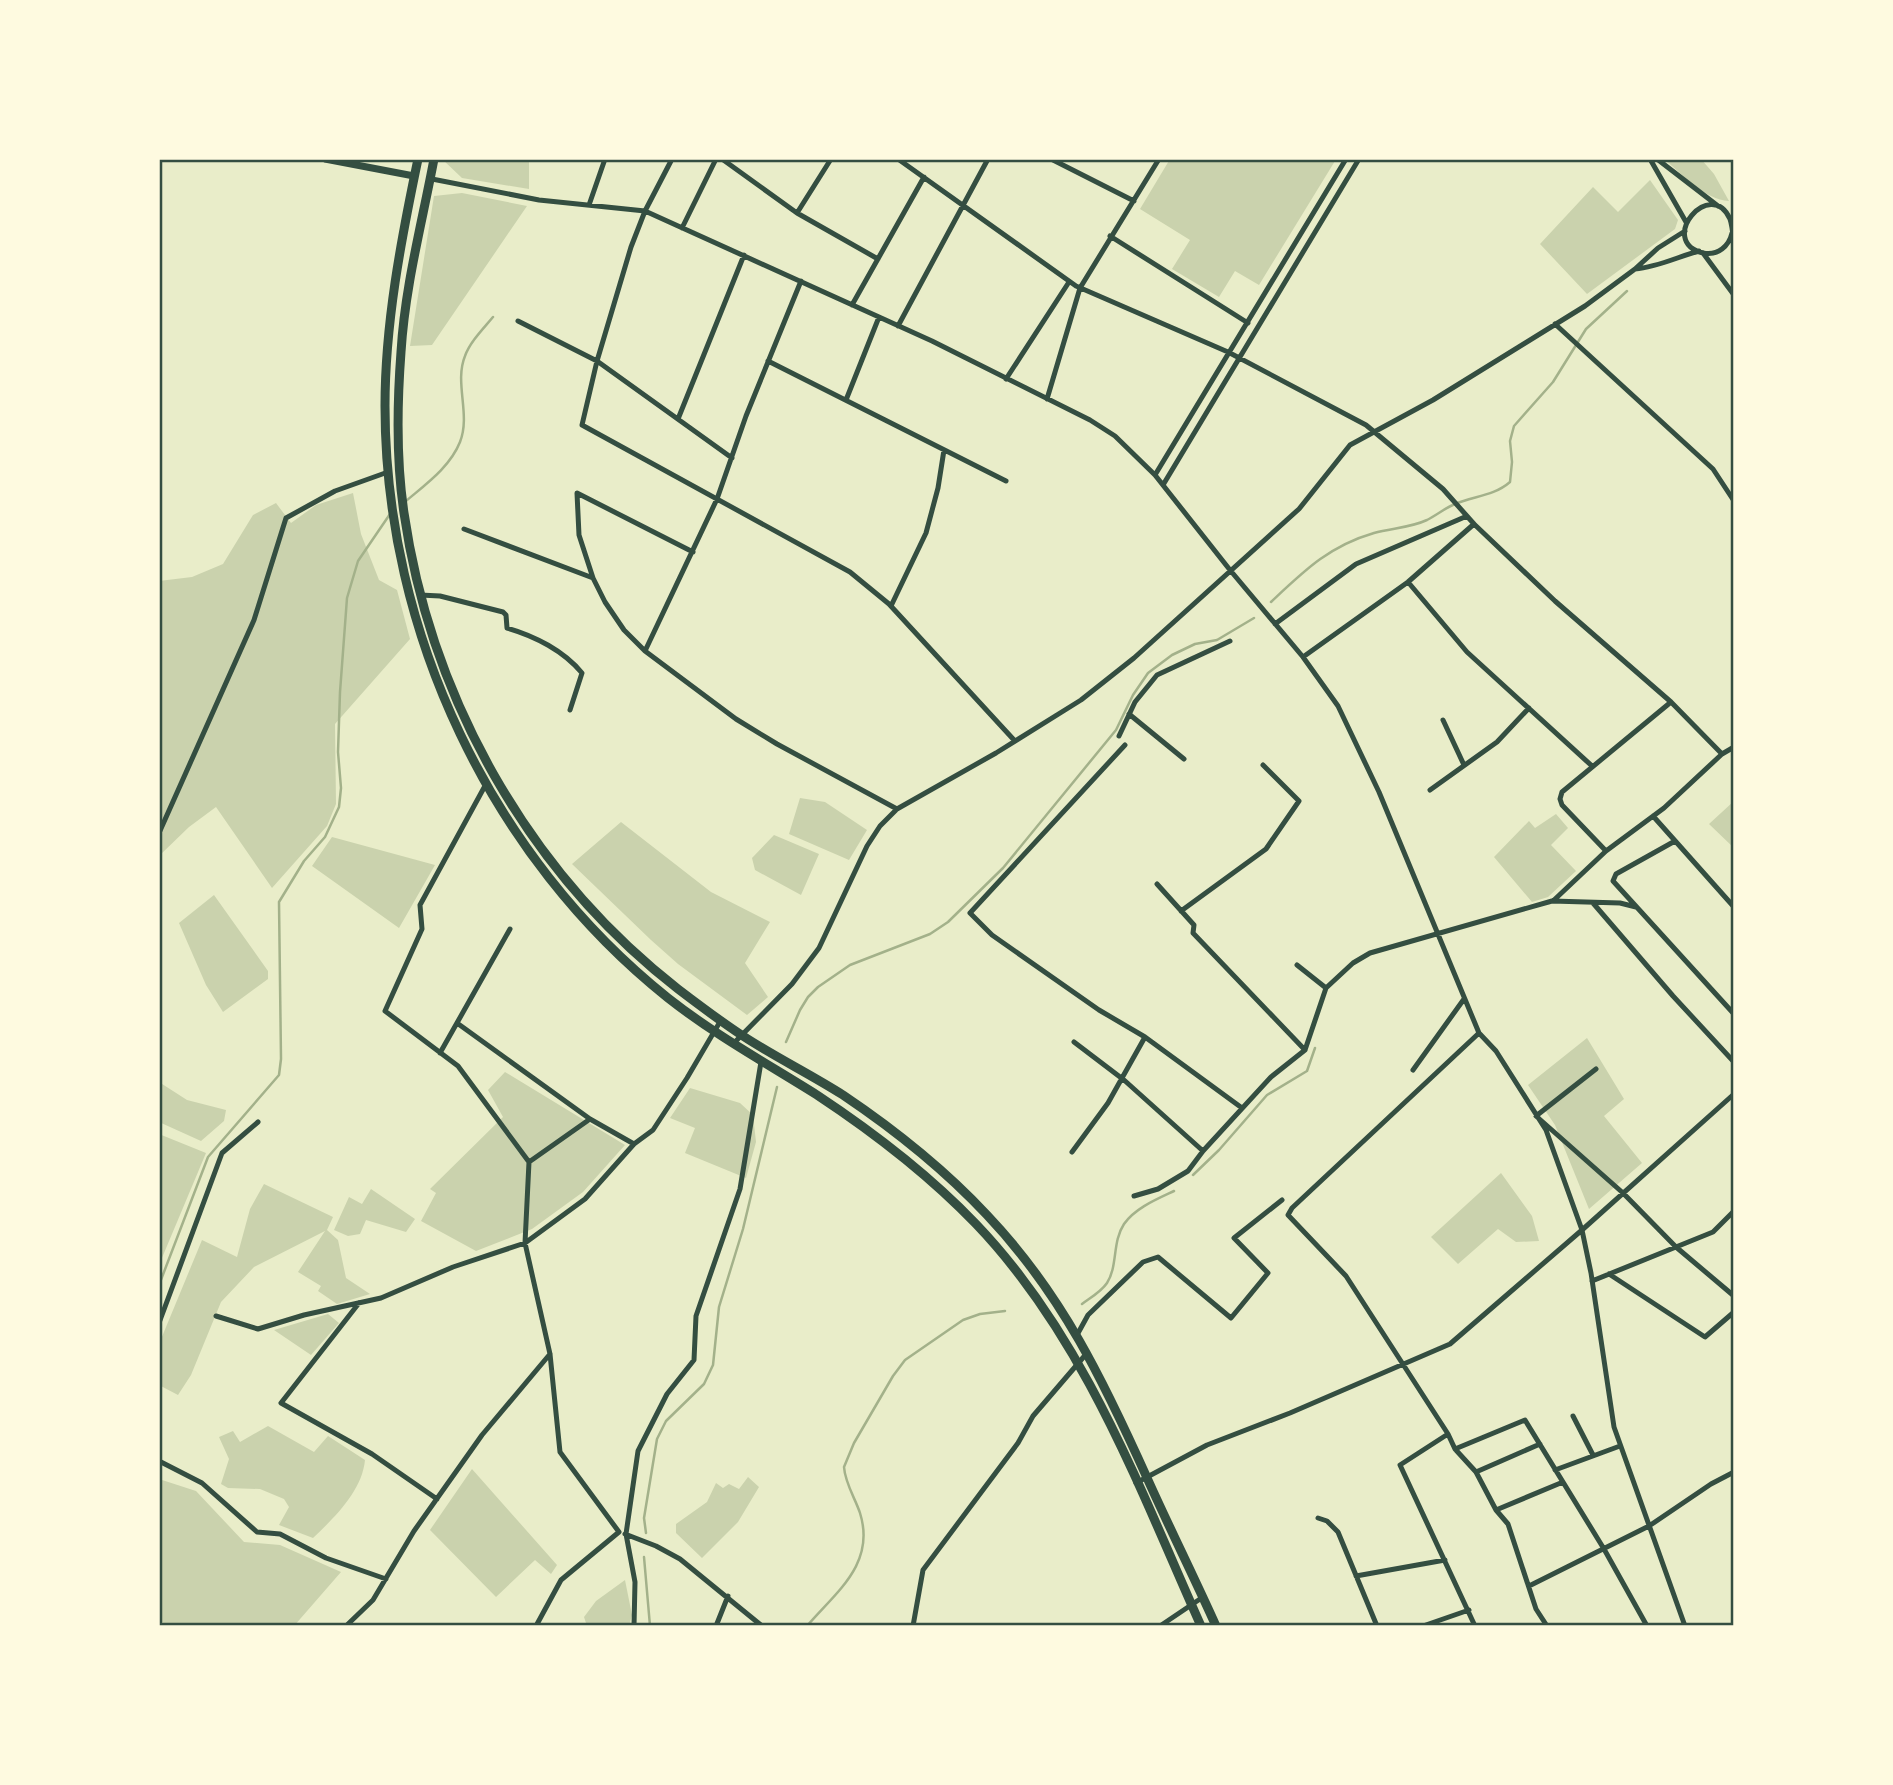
<svg xmlns="http://www.w3.org/2000/svg" width="1893" height="1785" font-family="'Source Serif 4',serif">
  <style>
    .green { fill: #cad2ad }
    .lines { fill: none; stroke-linecap: round; stroke-linejoin: round }
    .stream { stroke: #a3b18a; stroke-width: 2.5 }
    .minor { stroke: #344e41; stroke-width: 5 }
    .tertiary { stroke: #344e41; stroke-width: 7 }
    .trunk { stroke: #344e41; stroke-width: 9 }
    .neatline { fill: none; stroke: #344e41; stroke-width: 2.5 }
  </style>
  <rect width="100%" height="100%" fill="#e9edc9"/>
  <path class="green" d="M442,159H529V189L462,178Z
    M1170,159H1332L1335,161L1259,285L1235,271L1219,297L1172,269L1190,240L1140,209Z
    M1664,159H1701L1714,174L1729,201C1705,200 1681,173 1664,159Z
    M1650,180L1678,220L1675,229L1587,294L1540,244L1593,187L1618,212Z
    M462,193L527,206L432,345L410,346L434,196Z
    M353,493L361,534L379,580L397,590L410,639L335,724L336,804L327,826L272,888L216,807L189,827L159,856V581L192,577L223,564L253,515L276,503L291,523L316,505Z
    M800,798L825,802L867,830L849,860L789,834Z
    M1734,801V848L1709,824Z
    M1556,814L1568,828L1551,845L1576,871L1548,897L1532,902L1494,857L1529,821L1535,828Z
    M621,822L711,892L770,922L745,963L768,997L747,1015L678,964L651,940L572,864Z
    M774,835L819,854L801,895L755,870L752,858Z
    M332,837L435,865L399,928L312,866Z
    M214,895L268,971V979L223,1012L206,985L179,923Z
    M1587,1038L1624,1099L1604,1116L1642,1163L1589,1209L1555,1125L1528,1085Z
    M505,1072L625,1145L583,1192L532,1229L476,1251L421,1221L436,1193L430,1189L503,1117L488,1090Z
    M159,1082L187,1100L226,1110L224,1121L201,1141L159,1122Z
    M690,1088L740,1103L753,1115L756,1142L746,1178L685,1153L695,1128L670,1118Z
    M159,1134L206,1153L159,1265Z
    M1501,1173L1532,1216L1539,1241L1516,1242L1498,1229L1458,1264L1431,1237Z
    M264,1184L333,1217L327,1230L338,1240L346,1278L370,1294L337,1304L318,1291L321,1286L298,1272L325,1231L254,1267L221,1302L191,1375L178,1395L159,1385V1344L202,1240L237,1257L250,1209Z
    M371,1189L415,1219L406,1232L366,1220L360,1234L348,1236L334,1230L349,1197L362,1204Z
    M328,1314L339,1323L311,1355L274,1330Z
    M268,1426L314,1452L328,1436L365,1460C362,1491 335,1517 313,1538L279,1525L289,1507L284,1499L260,1489L228,1488L221,1484L229,1459L219,1437L233,1431L240,1442Z
    M472,1469L557,1565L551,1574L535,1560L496,1597L430,1530Z
    M748,1477L759,1487L738,1522L702,1558L676,1533V1524L707,1502L716,1483L723,1488L729,1484L739,1489Z
    M159,1479L196,1491L244,1542L280,1545L341,1572L294,1626H168L159,1620Z
    M625,1580L632,1615L629,1626H587L584,1617L596,1601Z"/>
  <g class="lines">
    <path class="stream" d="M406,501C426,484 450,467 460,442C471,414 454,383 465,356C470,342 483,329 493,317
      M1271,602C1304,571 1329,546 1374,533C1391,528 1410,528 1427,520C1437,515 1445,508 1455,504C1474,496 1494,496 1510,482L1512,462L1510,441L1514,426L1553,382L1586,329L1627,291
      M786,1042L800,1010L808,997L818,987L850,965L930,934L948,922L1003,868L1116,730L1133,695L1148,673L1172,655L1195,644L1217,640L1254,618
      M1193,1175L1219,1150L1267,1095L1307,1071L1315,1048
      M159,1285L208,1157L279,1075L281,1059L279,902L304,861L325,837L339,807L341,788L338,752L340,692L347,598L358,561L390,514
      M1082,1304C1090,1298 1101,1292 1107,1283C1118,1266 1112,1242 1124,1224C1135,1208 1157,1199 1174,1191
      M646,1533L644,1518L657,1439L666,1421L704,1384L713,1365L719,1307L743,1229L777,1087
      M644,1557L650,1626
      M807,1626C836,1592 876,1564 860,1513C855,1498 845,1483 844,1467L854,1443L893,1376L905,1360L963,1320L980,1314L1005,1311"/>
    <path class="minor" d="M672,159L645,211L631,247L597,361L582,425L850,572L889,604L1014,740
      M722,159L797,213
      M831,159L797,213L878,259
      M898,159L1076,286L1228,352L1366,425L1443,489L1474,524L1555,601L1671,702L1562,792L1560,799L1562,805L1606,851
      M1051,159L1134,201
      M1650,159L1686,222
      M1657,159L1718,206
      M432,179L539,200L645,211L932,341L1090,420L1115,436L1155,475L1230,570L1303,657L1338,706L1379,792L1479,1033L1496,1051L1546,1130L1582,1230L1591,1273L1614,1427L1685,1626
      M589,205L605,159
      M682,228L716,159
      M1685,231L1658,248L1635,269C1658,267 1677,257 1699,251
      M1732,233C1729,246 1718,256 1703,253C1656,241 1711,176 1730,219C1733,228 1733,238 1734,247
      M1110,236L1248,323
      M1703,253L1734,295
      M852,305L924,177
      M518,321L597,361L732,458
      M1555,324L1713,469L1734,501
      M898,326L988,159
      M768,361L1006,481
      M1006,379L1069,282
      M1047,399L1080,288L1159,159
      M846,400L879,317
      M678,419L744,255
      M1155,475L1346,159
      M1163,485L1359,159
      M464,529L593,578L605,602L624,630L645,651L736,719L777,744L897,809
      M593,578L579,535L577,493L693,552
      M1408,582L1467,652L1592,766
      M420,595L440,596L503,612L506,615L507,628C535,636 564,651 582,673L570,710
      M891,606L926,533L938,488L944,450
      M1275,624L1356,564L1467,516
      M645,651L717,499L746,416L801,281
      M1303,657L1408,582L1474,524
      M1671,702L1722,754
      M1129,714L1184,759
      M1443,720L1464,765
      M1119,736L1135,702L1157,675L1230,641
      M1125,745L970,913L992,935L1099,1010L1145,1037L1242,1108
      M486,784L420,905L422,929L385,1011L458,1066L529,1162
      M1430,790L1497,742L1529,708
      M1653,816L1734,907
      M159,833L254,620L286,518L335,491L388,472
      M1675,841L1616,874L1613,881L1734,1014
      M1157,884L1194,925L1193,933L1305,1050
      M1553,901L1606,851L1664,808L1722,754L1734,747
      M1593,903L1673,996L1734,1062
      M1181,911L1266,849L1299,801L1263,765
      M1297,965L1326,988
      M457,1023L590,1119L529,1162L525,1243L550,1354L560,1452L619,1532L561,1580L536,1626
      M1479,1033L1292,1208L1288,1215L1346,1276L1448,1434L1455,1449L1476,1472L1496,1510L1508,1524L1536,1609L1547,1626
      M1074,1042L1124,1080L1203,1151
      M733,1044L792,984L819,948L867,846L880,826L897,809L996,753L1081,700L1134,658L1299,509L1350,445L1433,400L1585,306L1635,269
      M440,1053L510,929
      M1596,1069L1536,1116L1623,1193L1676,1247L1734,1296
      M1413,1070L1464,999
      M590,1119L634,1144
      M1072,1152L1108,1103L1145,1037
      M1134,1196L1158,1189L1188,1171L1203,1151L1271,1077L1305,1050L1326,988L1353,963L1370,953L1552,901L1620,903L1636,907
      M1609,1274L1705,1337L1734,1312
      M1592,1281L1713,1232L1734,1211
      M359,1303L281,1403L372,1454L437,1499
      M216,1316L258,1329L304,1315L381,1298L453,1267L525,1243L585,1199L634,1144L653,1130L687,1078L721,1020
      M159,1323L222,1153L258,1122
      M1077,1335L1088,1315L1143,1262L1158,1257L1231,1318L1268,1273L1234,1238L1282,1200
      M1573,1416L1593,1455
      M1448,1434L1400,1465L1475,1626
      M1455,1449L1525,1420L1604,1549L1647,1626
      M159,1461L202,1483L257,1532L280,1534L326,1558L386,1579
      M1555,1470L1620,1446
      M1476,1472L1540,1444
      M1136,1483L1207,1445L1290,1413L1450,1344L1582,1230L1734,1094
      M1496,1510L1563,1482
      M1318,1518L1327,1521L1338,1532L1377,1626
      M625,1534L656,1546L680,1559L762,1626
      M1356,1576L1445,1560
      M1529,1586L1649,1526L1711,1484L1734,1472
      M346,1626L373,1600L414,1531L482,1435L550,1354
      M634,1626L635,1582L626,1534L638,1451L667,1394L694,1360L696,1316L740,1189L761,1062
      M716,1626L728,1596
      M913,1626L923,1570L1018,1443L1033,1416L1087,1353
      M1160,1626L1203,1597
      M1423,1626L1469,1610"/>
    <path class="tertiary" d="M325,159L414,176"/>
    <path class="trunk" d="M418,159C401,240 385,324 385,406C385,632 491,857 668,998C715,1035 766,1063 817,1095C873,1132 929,1175 976,1224C1084,1337 1138,1485 1201,1626
      M434,159C422,223 405,286 401,352C397,405 396,460 404,513C431,699 529,873 678,989C699,1005 720,1021 743,1036C775,1057 810,1074 843,1095C895,1130 944,1169 987,1215C1062,1294 1104,1382 1148,1480C1170,1529 1194,1577 1216,1626"/>
  </g>
  <rect width="1893" height="1785" fill="none" stroke="#fefae0" stroke-width="322"/>
  <rect x="161" y="161" width="1571" height="1463" class="neatline"/>
</svg>
